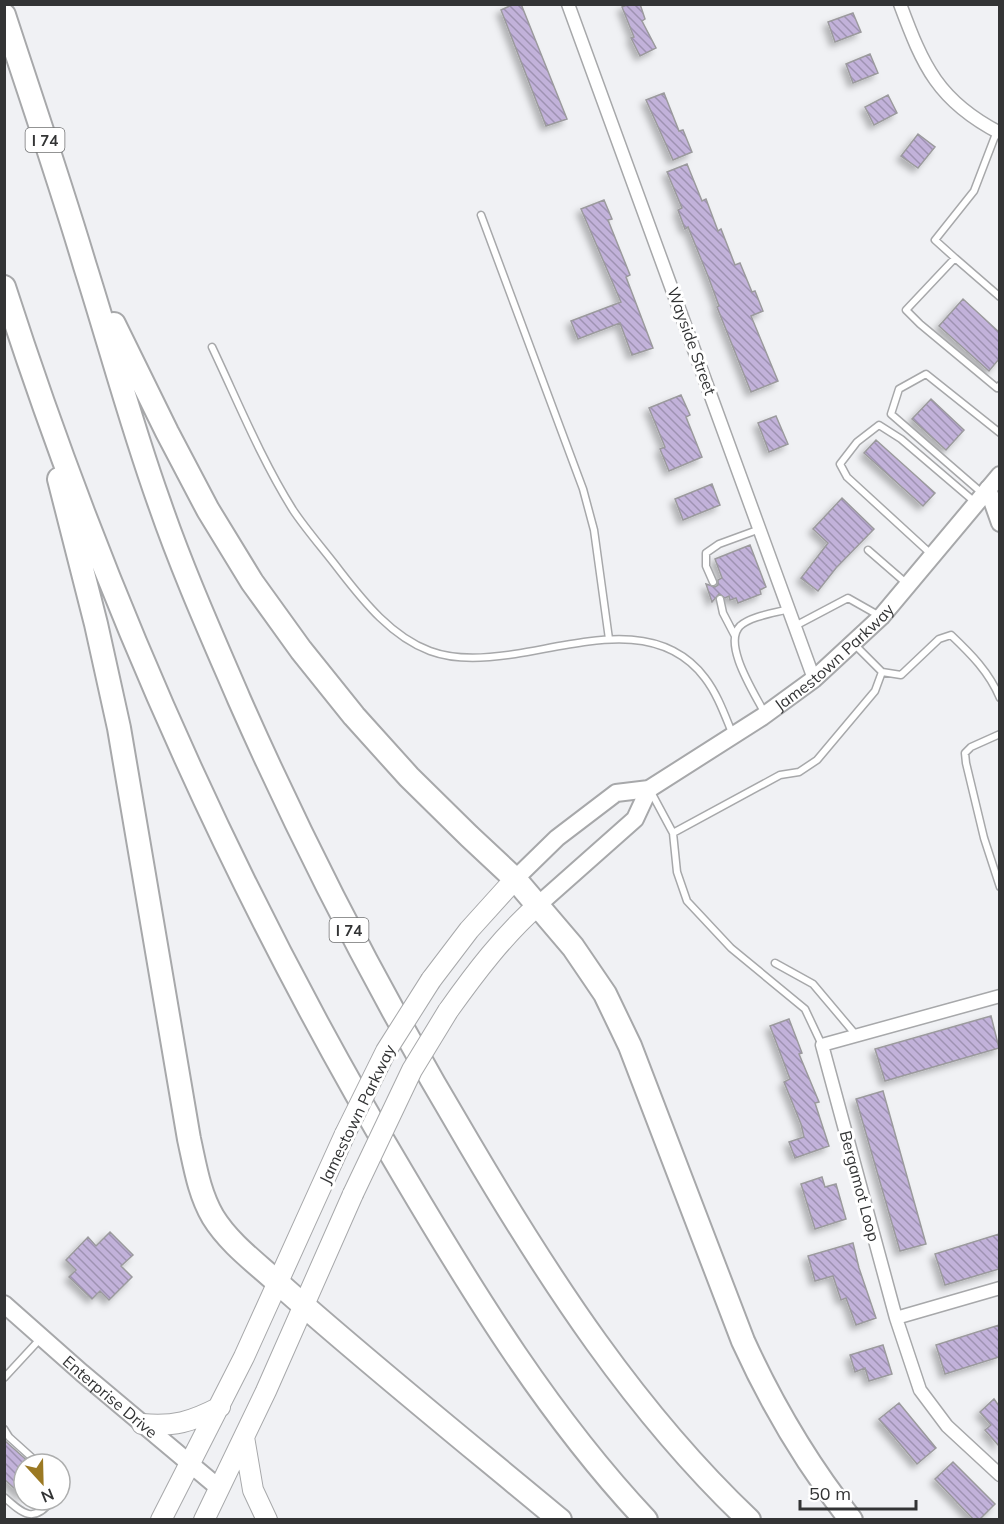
<svg xmlns="http://www.w3.org/2000/svg" width="1004" height="1524" font-family="Mulish,sans-serif">
  <style>
    .building { fill: url(#building-back-hatch); stroke: #9b9a9d; stroke-width: 1.5; filter: url(#shadow) }
    .lines { fill: none; stroke-linecap: round; stroke-linejoin: round }
    .lane-casing { stroke: #a7a8aa; stroke-width: 9 }
    .street-casing { stroke: #a7a8aa; stroke-width: 15 }
    .secondary-casing { stroke: #a7a8aa; stroke-width: 20 }
    .primary-casing { stroke: #a7a8aa; stroke-width: 22 }
    .highway-casing { stroke: #a7a8aa; stroke-width: 26 }
    .lane { stroke: #fff; stroke-width: 6 }
    .street { stroke: #fff; stroke-width: 12 }
    .secondary { stroke: #fff; stroke-width: 16 }
    .primary { stroke: #fff; stroke-width: 20 }
    .highway { stroke: #fff; stroke-width: 22 }
    .primary-bridge-casing { stroke: #a7a8aa; stroke-width: 22; stroke-linecap: butt }
    .primary-bridge { stroke: #fff; stroke-width: 20 }
    .labels { text-anchor: middle; dominant-baseline: central; stroke-width: 6; stroke-linejoin: round; paint-order: stroke }
    .shield { fill: #fff; stroke: #707172; stroke-width: 1.5 }
    .shield-label { font-size: 15px; font-weight: bold; fill: #333435 }
    .street-label { font-size: 16px; fill: #333435; stroke: #fff }
  </style>
  <defs>
    <pattern id="building-back-hatch" width="6" height="6" patternUnits="userSpaceOnUse" patternTransform="scale(1.5)"><rect width="6" height="6" fill="#c2b2da"/><path d="M-1 5l2 2M0 0l6 6M5-1l2 2" fill="none" stroke="#9e92b2"/></pattern>
    <filter id="shadow"><feDropShadow dx="-4.5" dy="4.5" stdDeviation="3" flood-color="#0004"/></filter>
  </defs>
  <rect width="100%" height="100%" fill="#f0f1f4"/>
  <path class="building" d="M514,4H521L567,119L546,126L501,10Z
    M629,4H640L645,19L642,21L656,48L640,56L631,38L634,37L622,7Z
    M853,13L861,32L835,42L828,22Z
    M870,54L878,73L853,83L846,64Z
    M664,93L679,131L683,130L692,152L673,160L646,100Z
    M888,95L897,113L874,125L865,107Z
    M918,134L935,147L918,168L901,156Z
    M687,164L702,201L706,199L718,231L721,229L735,265L740,263L752,292L755,291L763,311L751,316L778,381L751,392L717,307L719,306L708,276L688,227L685,229L678,210L682,208L667,172Z
    M604,200L612,219L608,220L630,275L626,277L653,348L632,355L620,323L578,339L571,321L621,302L581,209Z
    M963,299L999,332V359L989,371L939,326Z
    M681,395L690,415L686,417L702,457L669,471L660,449L665,447L649,408Z
    M931,399L964,430L946,450L912,419Z
    M776,416L788,444L769,452L758,423Z
    M876,440L935,493L923,506L864,453Z
    M712,484L720,505L683,520L675,499Z
    M842,498L874,529L836,568L818,591L801,578L828,543L813,529Z
    M750,545L766,587L760,590L761,594L738,603L736,598L730,600L729,596L725,598L719,594L712,602L706,584L715,587L718,585V580L722,578L715,559Z
    M991,1016L999,1048L885,1081L875,1049Z
    M789,1019L802,1053L799,1054L819,1102L815,1103L829,1146L795,1158L789,1142L804,1137L801,1124L784,1082L790,1079L770,1026Z
    M883,1091L926,1244L900,1251L856,1099Z
    M822,1177L825,1187L836,1184L846,1219L815,1229L801,1184Z
    M110,1232L133,1255L121,1266L132,1277L109,1300L100,1291L92,1299L69,1277L76,1270L66,1260L88,1237L96,1246Z
    M999,1234V1269L945,1285L935,1254Z
    M853,1243L859,1268L876,1318L856,1325L846,1298L841,1300L833,1276L815,1281L808,1256Z
    M999,1325V1357L945,1374L936,1345Z
    M883,1345L892,1374L869,1381L865,1368L855,1372L850,1355Z
    M994,1399L999,1406V1446L985,1430L991,1425L980,1412Z
    M899,1403L936,1448L917,1464L879,1419Z
    M4,1440L31,1464H24V1497L4,1479Z
    M953,1462L995,1504L979,1520H974L935,1479Z"/>
  <g class="lines">
    <g class="lane-casing">
      <path id="lane" d="M481,215L583,489L594,530L609,639
        M955,258L935,240L974,191L997,131
        M1000,297L955,258L906,310L920,324L997,388L1000,385
        M212,347C238,402 261,459 293,510C307,531 325,551 340,571C364,602 392,637 430,651C457,661 488,658 515,654C579,644 659,617 705,678C718,695 725,716 733,735
        M982,493L891,414L899,389L926,374L1000,433
        M868,550L906,583
        M931,554L847,477L840,464L857,442L879,425L901,439L976,503
        M713,582L706,566V553L719,544L760,529
        M720,599L723,613L735,636
        M795,626L848,598L878,615
        M854,644L882,672L901,675L939,639L951,635C971,654 989,672 1000,698
        M764,712C755,694 722,644 740,626C751,616 775,613 789,609
        M1000,734L971,747L965,753L966,763L984,838L1000,887
        M651,792L673,833L677,872L687,901L731,948L805,1009L822,1045
        M673,833L780,775L799,772L817,760L875,691L882,672
        M775,963L813,984L856,1035
        M4,1378L41,1338
        M4,1429L9,1437L39,1464
        M4,1497C23,1514 34,1524 52,1500"/>
    </g>
    <g class="street-casing">
      <path id="street" d="M568,4L814,679
        M900,4C923,66 938,101 1000,133
        M1000,996L822,1045L896,1318L920,1390L947,1426L1000,1475
        M896,1318L1000,1288"/>
    </g>
    <g class="secondary-casing">
      <g id="secondary">
        <path d="M988,489L1000,523"/>
        <path id="s1" d="M515,879L557,838L616,793L649,789L762,717L814,679L881,617L1000,475"/>
        <path d="M538,905L635,819L649,789"/>
        <path id="s2" d="M4,1304L82,1373L219,1488"/>
      </g>
    </g>
    <g class="primary-casing">
      <path id="primary" d="M431,980L469,930L515,879
        M448,1011C475,973 503,936 538,905
        M142,1424C174,1427 191,1422 220,1407
        M244,1437L253,1490L267,1520
        M161,1520L244,1357L345,1134
        M204,1520L266,1391L353,1194"/>
    </g>
    <g class="highway-casing">
      <path id="highway" d="M4,15C31,98 60,182 85,266C110,345 131,424 159,502C182,569 211,634 239,699C307,853 384,1001 470,1145C549,1279 635,1412 749,1520
        M4,287C104,597 237,896 404,1176C475,1296 550,1418 646,1520
        M114,324L167,432L208,510L252,582L301,650L354,716L409,777L469,836L515,879L573,947L605,994L630,1046L743,1341C773,1407 806,1463 851,1520
        M59,479L96,624L119,728L189,1139C195,1166 199,1193 213,1217C229,1243 255,1262 277,1282C369,1364 465,1441 560,1520"/>
    </g>
    <use href="#lane" class="lane"/>
    <use href="#street" class="street"/>
    <use href="#secondary" class="secondary"/>
    <use href="#primary" class="primary"/>
    <use href="#highway" class="highway"/>
    <g class="primary-bridge-casing">
      <path id="primary-bridge" d="M345,1134L386,1051L431,980
        M353,1194L412,1070L448,1011"/>
    </g>
    <use href="#primary-bridge" class="primary-bridge"/>
  </g>
  <g class="labels">
    <g class="shield">
      <rect x="25.5" y="128" width="39" height="24" rx="4.5"/>
      <rect x="329.5" y="918" width="39" height="24" rx="4.5"/>
    </g>
    <g class="shield-label">
      <text x="45" y="140">I 74</text>
      <text x="349" y="930">I 74</text>
    </g>
    <g class="street-label">
      <text transform="translate(692 341) rotate(70)">Wayside Street</text>
      <text stroke="none"><textPath href="#s1" startOffset="394">Jamestown Parkway</textPath></text>
      <text transform="translate(357 1114) rotate(-64)">Jamestown Parkway</text>
      <text transform="translate(860 1186) rotate(75)">Bergamot Loop</text>
      <text stroke="none"><textPath href="#s2" startOffset="141">Enterprise Drive</textPath></text>
    </g>
  </g>
  <rect width="1004" height="1524" fill="none" stroke="#333435" stroke-width="12"/>
  <g transform="translate(42 1482) rotate(158)"><circle r="28" fill="#ffffff" stroke="#adaeae" stroke-width="1.5"/>
  <path d="M0-4.5L10 22L0 15L-10 22Z" fill="#9b7923"/>
  <text y="-9" font-size="16" font-weight="bold" text-anchor="middle" fill="#333435">N</text>
  </g>
  <path d="M800 1500v9h116v-9" fill="none" stroke="#333435" stroke-width="3"/>
  <text x="809" y="1500" font-size="18" fill="#333435" stroke="#ffffff" stroke-width="4.5" paint-order="stroke">50 m</text>
</svg>
